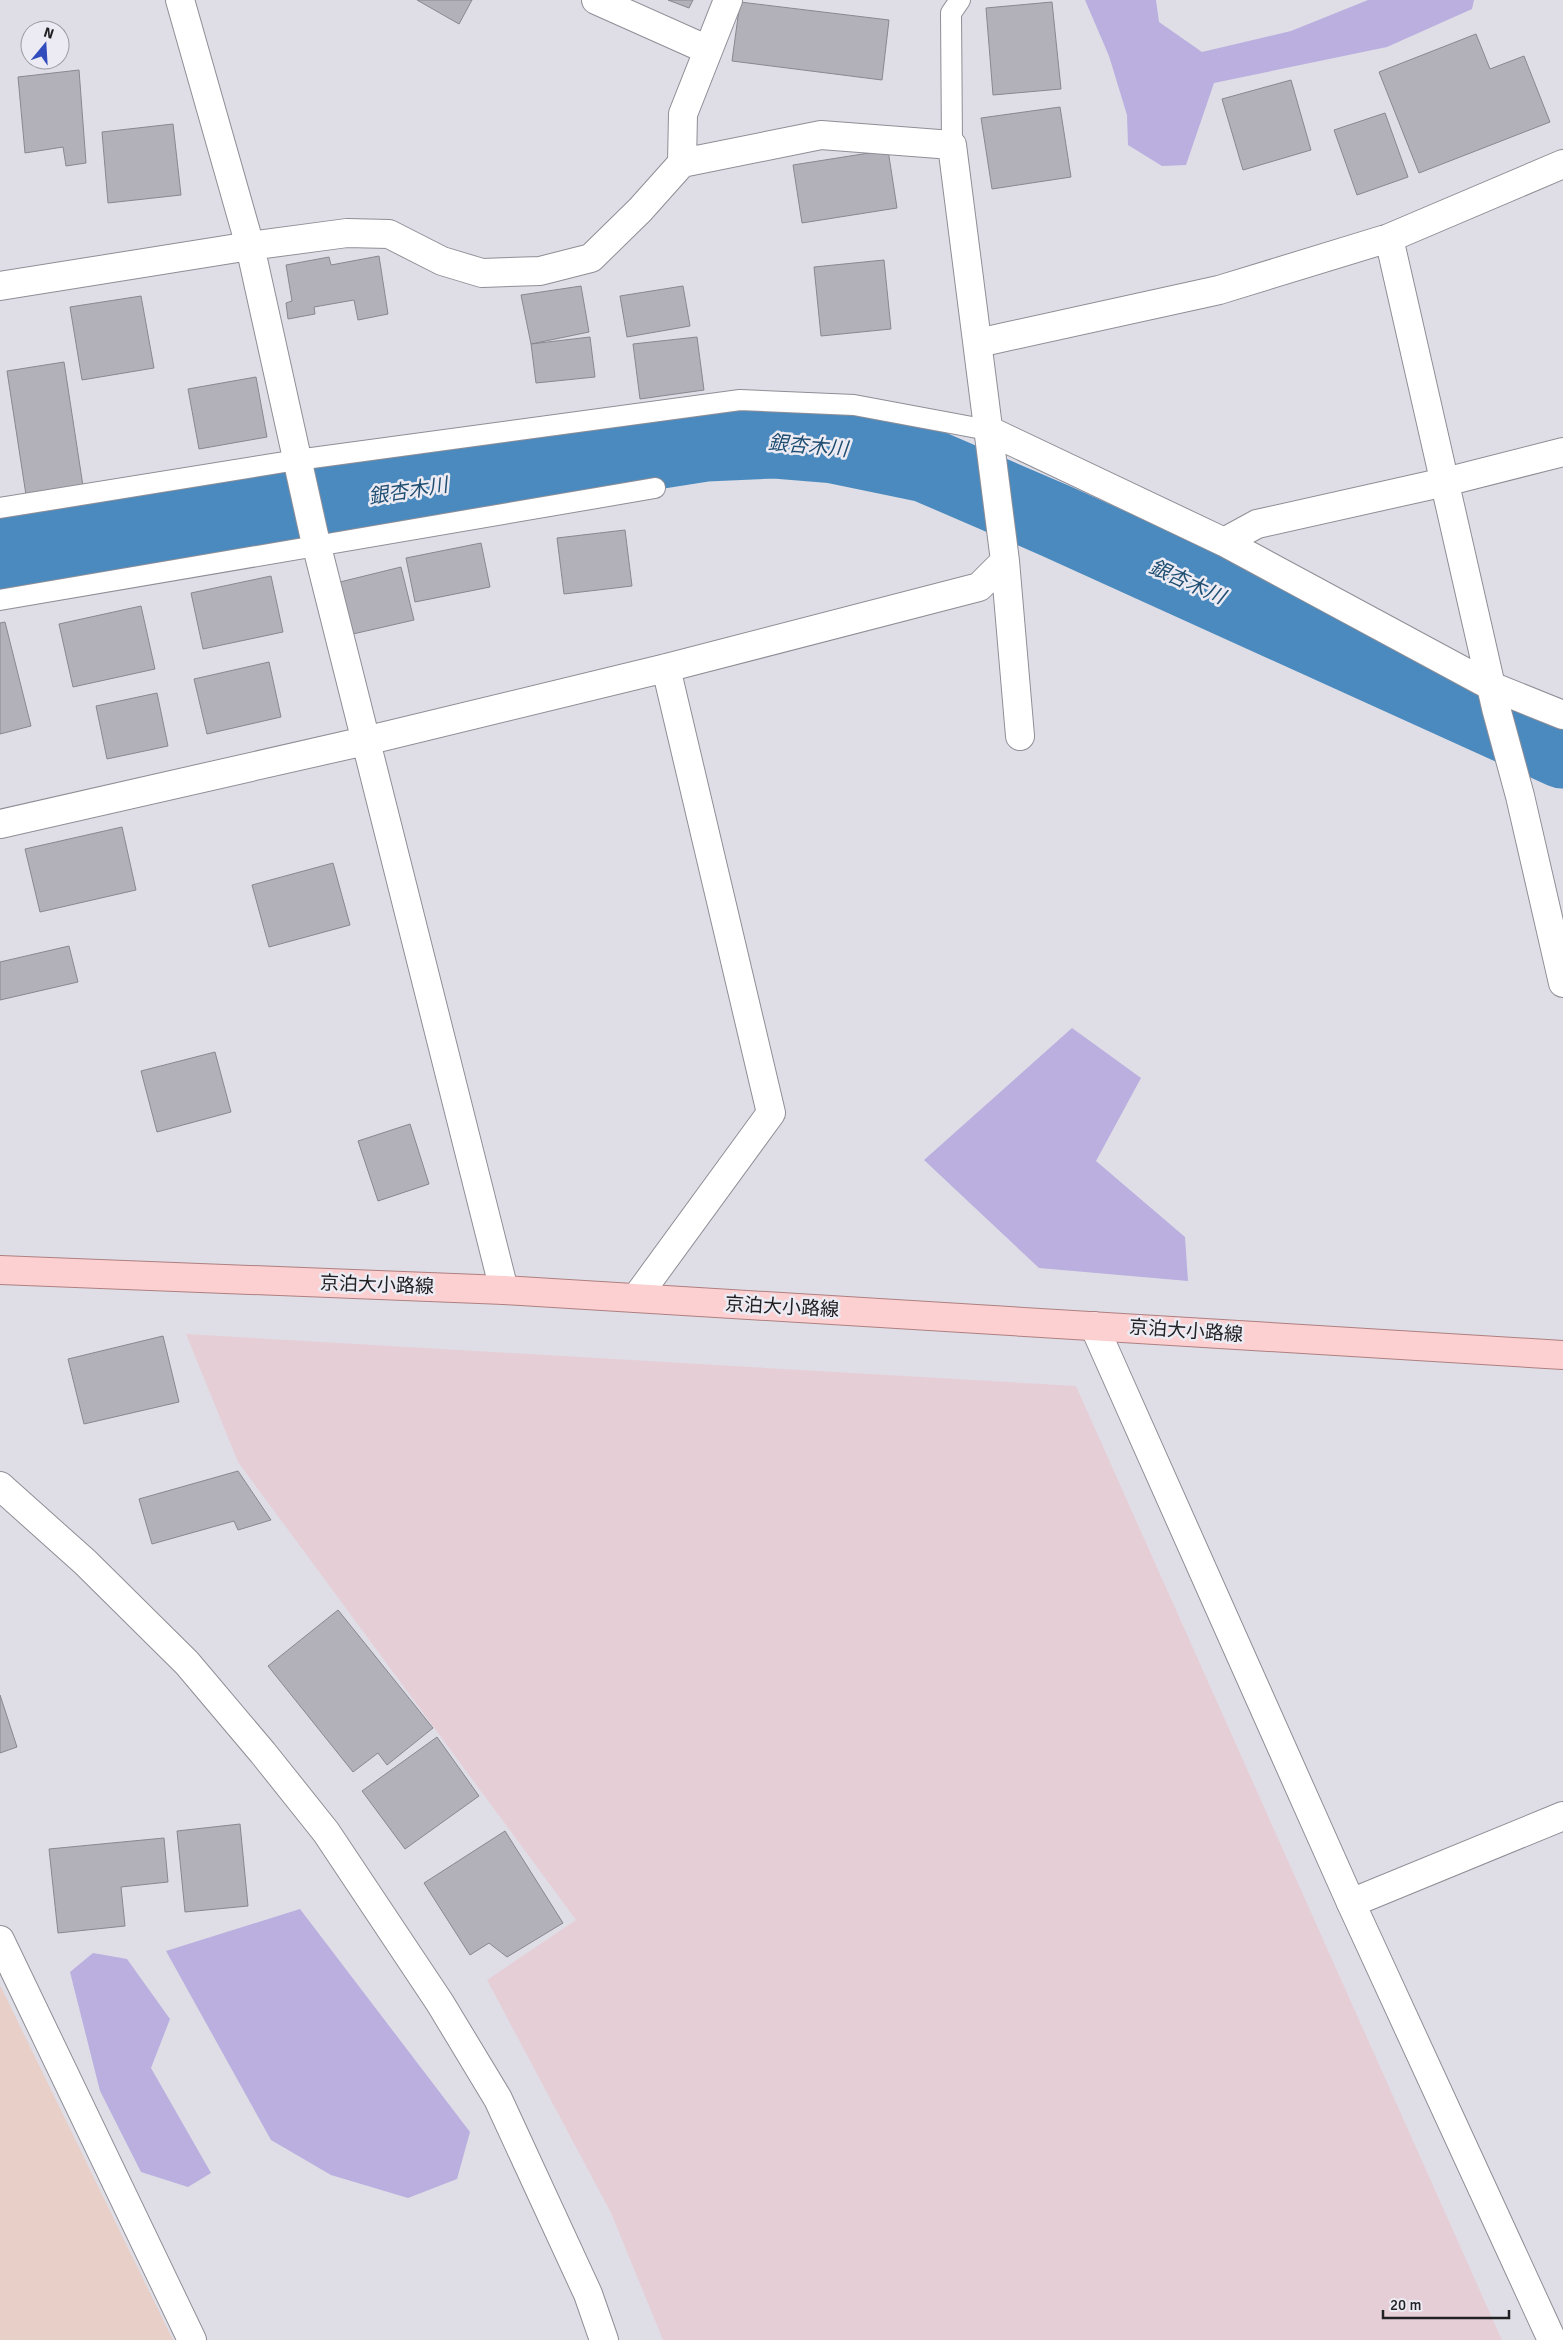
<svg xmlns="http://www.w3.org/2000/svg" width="1563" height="2340" font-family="Signika,'Noto Sans JP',sans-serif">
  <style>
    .industrial { fill: #e8cfc8 }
    .education { fill: #e6ced7 }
    .green { fill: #baafdf }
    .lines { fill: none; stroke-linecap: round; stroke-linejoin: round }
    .river { stroke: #4a8abe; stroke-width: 75 }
    .building { fill: #b2b0b8; stroke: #89878f }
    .service-casing { stroke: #8f8e96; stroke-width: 22 }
    .minor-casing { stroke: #8f8e96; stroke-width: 30 }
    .tertiary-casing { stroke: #8f8e96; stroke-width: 30 }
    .primary-casing { stroke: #ae7f80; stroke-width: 30 }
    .service { stroke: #fff; stroke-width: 20 }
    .minor { stroke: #fff; stroke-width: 28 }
    .tertiary { stroke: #fff; stroke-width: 28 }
    .primary { stroke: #fcd0d0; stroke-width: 28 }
    .labels { text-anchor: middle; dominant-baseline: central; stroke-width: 5; stroke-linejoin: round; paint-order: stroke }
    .street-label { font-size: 19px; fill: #212124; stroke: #ecebf3 }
    .water-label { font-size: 20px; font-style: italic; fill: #1f4e72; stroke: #ecebf3 }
  </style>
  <rect width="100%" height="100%" fill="#dfdee6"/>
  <path class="industrial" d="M0,1985L128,2248L173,2340H0Z"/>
  <path class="education" d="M186,1334L1076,1386L1502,2340H663L611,2213L487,1980L576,1920L238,1462Z"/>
  <path class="green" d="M1085,0H1156L1159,22L1202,52L1291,31L1368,0H1474L1472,9L1387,47L1214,83L1186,165L1162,166L1128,145L1127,115L1109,56Z
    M1072,1028L1141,1078L1096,1161L1185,1237L1188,1281L1039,1268L924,1160Z
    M300,1909L470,2132L457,2179L408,2198L331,2175L271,2140L166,1951Z
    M93,1953L127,1959L170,2019L151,2068L211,2173L188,2187L141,2172L100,2091L70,1972Z"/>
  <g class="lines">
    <path class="river" d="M0,555L706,444L773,441L834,446L926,465L1056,521L1563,751"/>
  </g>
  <path class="building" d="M417,0H472L459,24Z
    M668,0H693L689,8Z
    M740,2L889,20L882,80L732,61Z
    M1052,2L1061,89L993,95L986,8Z
    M1476,34L1490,69L1524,56L1550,122L1419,173L1379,72Z
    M79,70L86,163L66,166L63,147L25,153L18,77Z
    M1291,80L1311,150L1243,170L1222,99Z
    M1060,107L1071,177L992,189L981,118Z
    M1385,113L1408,177L1357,195L1334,130Z
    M173,124L181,195L108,203L102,132Z
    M888,150L897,208L802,223L793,165Z
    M379,256L388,314L358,320L354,300L314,307L315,314L288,319L286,303L292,301L286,265L329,257L331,265Z
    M884,260L891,329L821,336L814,267Z
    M581,286L589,332L531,344L521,295Z
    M683,286L690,326L627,337L620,296Z
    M141,296L154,368L82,380L70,307Z
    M590,337L595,377L536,383L531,344Z
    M697,337L704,390L640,399L633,344Z
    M64,362L83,486L26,495L7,371Z
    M256,377L267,437L199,449L188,389Z
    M625,530L632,586L564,594L557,538Z
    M481,543L490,587L415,602L406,558Z
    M401,567L414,620L353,634L340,582Z
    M271,576L283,632L203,649L191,593Z
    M141,606L155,669L73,687L59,624Z
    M5,622L31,726L0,734V623Z
    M269,662L281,717L207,734L194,679Z
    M157,693L168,746L107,759L96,706Z
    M122,827L136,890L40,912L25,849Z
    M333,863L350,925L269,947L252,885Z
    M69,946L78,982L0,1000V962Z
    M215,1052L231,1112L157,1132L141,1071Z
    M410,1124L429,1184L378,1201L358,1141Z
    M163,1336L179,1402L84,1424L68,1359Z
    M238,1471L271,1520L238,1530L234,1521L152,1544L139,1499Z
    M338,1610L433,1728L387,1765L378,1753L353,1772L268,1666Z
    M0,1695L17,1747L0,1753Z
    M437,1737L479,1796L405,1849L362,1791Z
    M240,1824L248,1906L185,1912L177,1831Z
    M505,1831L563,1923L507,1957L489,1943L470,1955L424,1883Z
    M164,1838L168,1882L121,1887L125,1926L58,1933L49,1849Z"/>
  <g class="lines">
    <g class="service-casing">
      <path id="service" d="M952,145L951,13L960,0
        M0,508L297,460L740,400L854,405L988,430
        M0,600L655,488"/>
    </g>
    <g class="minor-casing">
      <path id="minor" d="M180,0L250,246L314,535L504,1290
        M596,0L708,50
        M682,163L683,114L728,0
        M1389,238L1496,708L1520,796L1563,983
        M0,286L250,246L347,233L389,234L442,261L482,273L540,271L591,258L640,210L682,163L821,135L952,145L1005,561L1020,736
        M978,343L1219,290L1389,238L1563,164
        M988,430L1224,542L1491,686L1563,715
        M1224,542L1257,524L1445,482L1563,452
        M0,824L365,741L666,668L979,587L1005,561
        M636,1298L771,1113L666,668
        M1351,1903L1563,1816
        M0,1940L192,2340"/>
    </g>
    <g class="tertiary-casing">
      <path id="tertiary" d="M1094,1326L1351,1903L1552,2340
        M0,1486L85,1562L187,1663L263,1753L326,1832L440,2003L498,2099L588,2294L604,2340"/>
    </g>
    <g class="primary-casing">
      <path id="primary" d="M0,1270L504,1290L1563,1355"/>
    </g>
    <use href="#service" class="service"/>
    <use href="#minor" class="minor"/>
    <use href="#tertiary" class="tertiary"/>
    <use href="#primary" class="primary"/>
  </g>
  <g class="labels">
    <g class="street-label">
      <text transform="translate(377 1285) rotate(2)">京泊大小路線</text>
      <text transform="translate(782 1307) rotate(3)">京泊大小路線</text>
      <text transform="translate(1186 1331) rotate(4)">京泊大小路線</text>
    </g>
    <g class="water-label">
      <text transform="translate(808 446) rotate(5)">銀杏木川</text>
      <text transform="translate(408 491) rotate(-9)">銀杏木川</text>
      <text transform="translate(1187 582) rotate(24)">銀杏木川</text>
    </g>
  </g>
  <g transform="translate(45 45) rotate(18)"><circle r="24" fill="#ecebf3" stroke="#9b9aa0"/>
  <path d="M0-4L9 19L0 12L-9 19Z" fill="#314cbd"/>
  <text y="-8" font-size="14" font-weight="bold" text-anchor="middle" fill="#212124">N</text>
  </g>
  <path d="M1383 2310v8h126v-8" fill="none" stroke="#212124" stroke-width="2.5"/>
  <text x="1390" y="2310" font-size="15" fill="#212124" stroke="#ecebf3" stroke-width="4" paint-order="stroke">20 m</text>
</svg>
